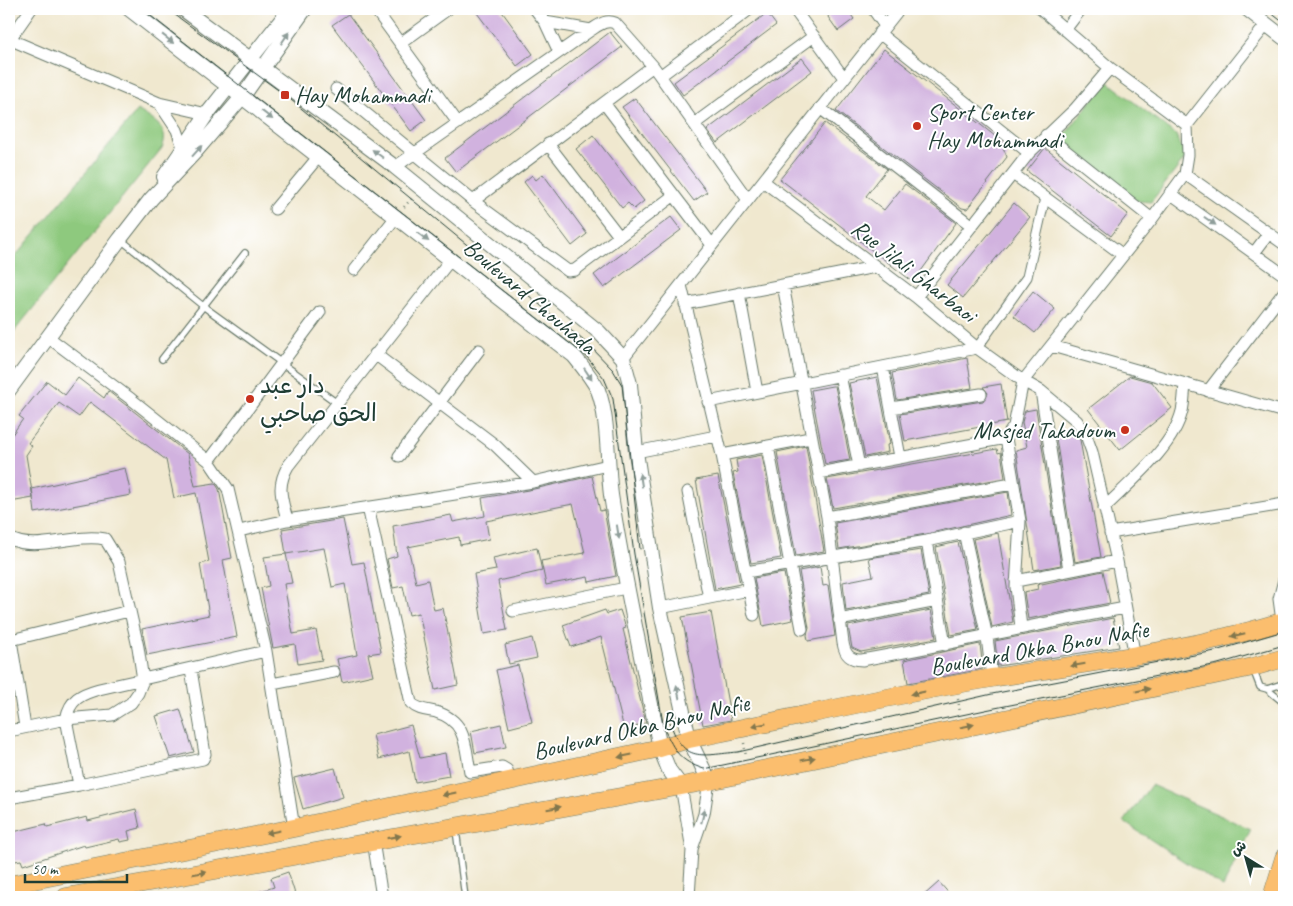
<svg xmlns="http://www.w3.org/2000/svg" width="1293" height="906" font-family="Caveat,'Playpen Sans Arabic',sans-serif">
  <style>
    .green { fill: #8ec97e; stroke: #568359 }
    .building { fill: #d1b2df }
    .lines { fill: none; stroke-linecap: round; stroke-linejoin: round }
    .service-casing { stroke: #68796a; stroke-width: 8 }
    .pedestrian-casing { stroke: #68796a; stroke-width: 11 }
    .minor-casing { stroke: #68796a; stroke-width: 13 }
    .tertiary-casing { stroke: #68796a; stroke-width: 16 }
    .primary-casing { stroke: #68796a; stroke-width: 19 }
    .path { stroke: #68796a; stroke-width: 2.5; stroke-dasharray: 1 4; stroke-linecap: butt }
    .service { stroke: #fff; stroke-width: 5.5 }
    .pedestrian { stroke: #fff; stroke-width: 9 }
    .minor { stroke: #fff; stroke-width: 11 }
    .tertiary { stroke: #fff; stroke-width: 14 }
    .primary { stroke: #fbbe6e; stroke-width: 18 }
    .tram { stroke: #1f3d34; stroke-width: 1 }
    .oneway { fill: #8f9e9a }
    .oneway2 { fill: #82774e }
    .poi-dot { fill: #c8321e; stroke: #fff; stroke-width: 2 }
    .labels { text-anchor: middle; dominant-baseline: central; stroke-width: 4; stroke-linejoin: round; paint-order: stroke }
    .poi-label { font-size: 24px; fill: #1f3d34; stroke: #fff; text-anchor: start }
    .street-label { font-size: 24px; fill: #1f3d34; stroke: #fff }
  </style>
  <rect width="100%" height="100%" fill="#fff"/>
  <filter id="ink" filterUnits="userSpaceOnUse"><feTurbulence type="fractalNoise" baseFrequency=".02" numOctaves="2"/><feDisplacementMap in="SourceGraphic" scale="10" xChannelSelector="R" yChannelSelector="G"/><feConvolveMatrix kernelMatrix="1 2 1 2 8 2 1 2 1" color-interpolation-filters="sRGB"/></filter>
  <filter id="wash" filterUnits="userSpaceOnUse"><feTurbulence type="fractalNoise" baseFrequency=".0096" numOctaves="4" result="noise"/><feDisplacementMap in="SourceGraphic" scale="20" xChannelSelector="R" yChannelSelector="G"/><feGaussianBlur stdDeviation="1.12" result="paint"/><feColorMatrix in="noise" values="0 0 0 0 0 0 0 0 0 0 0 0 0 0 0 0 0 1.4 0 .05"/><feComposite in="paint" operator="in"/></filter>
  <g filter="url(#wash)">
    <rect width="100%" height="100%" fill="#f0e8cf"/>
    <path class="green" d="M1107,81L1176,135L1186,157L1151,202L1136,201L1060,141Z
      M138,110C153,121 171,127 162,148L9,338V264Z
      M1151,785L1251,829L1223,887L1124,822Z"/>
    <g id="blocks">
      <path class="building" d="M474,9H500L533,54L517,66Z
        M831,9H847L854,19L838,31L828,17Z
        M767,13L776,25L683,95L674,82Z
        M348,14L426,120L411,131L332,25Z
        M610,32L622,47L456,172L445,158Z
        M884,49L1000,140L1007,157L967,209L962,208L836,111Z
        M802,58L812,71L717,143L707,130Z
        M635,98L707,192L694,201L622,107Z
        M825,123L887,169L866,196L884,210L905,184L956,223L913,282L780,179Z
        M593,135L644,201L634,209L628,203L622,208L576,149Z
        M1045,148L1128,214L1111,236L1027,171Z
        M543,174L587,234L572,246L524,182L532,175L536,180Z
        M1014,203L1030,217L963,298L947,285Z
        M671,217L681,230L604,288L594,275Z
        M1033,291L1055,309L1035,333L1014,316Z
        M967,358L972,388L897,400L892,373Z
        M1130,376L1152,382L1172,408L1120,450L1088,409Z
        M877,377L890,444L887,445L888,452L865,457L849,383Z
        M78,378L104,398L108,391L188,454L195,486L215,483L219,489L232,558L223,560L237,637L147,655L142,629L209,615L200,564L209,562L196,493L174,498L166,460L90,402L79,417L59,403L28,443L32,446L26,455L33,498L10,502L9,439L23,419L19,416L47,381L65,395Z
        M1001,384L1007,422L905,441L900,414L983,401L988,393L983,387Z
        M832,386H835L850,460L825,464L811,390Z
        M1036,409L1061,565L1034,570L1016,450L1027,447L1022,422L1025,411Z
        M1076,434L1080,440L1101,557L1075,562L1056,438Z
        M806,446L824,551L796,556L777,452Z
        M997,449L998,453L1001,452L1005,478L833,508L827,479Z
        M762,455L781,558L751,563L733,473L738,472L736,460Z
        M125,468L131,495L35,513L32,489Z
        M592,476L600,511L604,510L616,576L589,582L588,577L546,585L541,561L585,553L573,504L486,521L489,539L460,545L459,537L408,547L416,583L428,580L434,610L443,608L458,685L435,690L419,613L409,615L403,586L393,588L387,559L397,556L393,526L451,515L453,522L485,516L482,498L534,489Z
        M718,476L740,584L715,589L696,480Z
        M1008,492L1011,515L926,534L839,549L835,523Z
        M343,519L352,564L364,562L381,652L368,654L373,675L342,682L337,659L357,655L345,584L332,587L324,548L286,554L282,529Z
        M998,533L1013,622L992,627L973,539Z
        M958,542L978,630L951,635L936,547Z
        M537,548L542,571L498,581L507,630L484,634L474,574L496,570L493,558Z
        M921,550L929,595L846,611L843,582L873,576L869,558Z
        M286,554L292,583L284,584L293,634L316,630L322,660L298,664L295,644L273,648L261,588L269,586L264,557Z
        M820,567L823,586L828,585L835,636L808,641L807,635L809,628L799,571Z
        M1103,571L1110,603L1028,619L1024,592L1038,589L1037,585Z
        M784,573L793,620L763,626L754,578Z
        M605,610L607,614L620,610L626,628L623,629L646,723L624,729L601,637L571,647L563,625Z
        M931,610L936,638L861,652L852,648L848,626Z
        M711,612L731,720L703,725L682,617Z
        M1113,618L1119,647L998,666L995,641Z
        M532,638L537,658L509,664L505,645Z
        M980,644L983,669L908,683L904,660Z
        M518,665L532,722L509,728L496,670Z
        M180,709L194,752L170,758L156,716Z
        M501,724L506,747L475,753L471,731Z
        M411,725L420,758L445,753L449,776L415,782L409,751L379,759L373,735Z
        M335,768L343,797L303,809L294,778Z
        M136,809L140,828L128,831L130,840L120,842L119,839L85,847L84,845L23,865L21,860L9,862V833L46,824L47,827L87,817L88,821Z
        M288,872L296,897H250L249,895L274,887L271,878Z
        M939,882L952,897H922Z"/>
    </g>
  </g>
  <g filter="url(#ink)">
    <use href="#blocks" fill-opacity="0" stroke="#68796a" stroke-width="1"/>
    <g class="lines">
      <g class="service-casing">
        <path id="service" d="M120,239L203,306L337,403
          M162,359L245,253
          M1253,669L1260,687L1267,689L1279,685
          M1267,689L1284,703
          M456,830L465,897"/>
      </g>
      <g class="pedestrian-casing">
        <path id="pedestrian" d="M977,348L1027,277L1045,198"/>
      </g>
      <g class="minor-casing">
        <path id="minor" d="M375,9L458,123
          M535,9L545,22L591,30
          M794,9L844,78
          M873,9L885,26
          M1041,9L1110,68L1187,125
          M545,22L559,52
          M1065,30L1081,9
          M879,33L1029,153
          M9,39L159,103L207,114
          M10,39L31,9
          M401,43L448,9
          M660,76L750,9
          M336,89L473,201L568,271L575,270L673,196
          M159,103L177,130L183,147
          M604,103L712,245
          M820,108L972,226
          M694,124L814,36
          M1046,135L1152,219
          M548,144L619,236
          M395,167L591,30C599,25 606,19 615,23L653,66L748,200
          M1013,174L1123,255
          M1185,174L1284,244
          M763,181L916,297L977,348L1023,381L1041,391L1077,421L1087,438L1092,452L1117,561L1135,657
          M1170,193L1284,275
          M473,201L653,66
          M275,209L319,156
          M1254,253L1269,233
          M354,270L396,217
          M681,285L722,455L754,615
          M783,285L827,517L843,643C845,655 850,660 862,660C951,644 1037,624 1125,608
          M739,293L757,392
          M916,297L1029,153L1075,109L1110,68
          M685,304L875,267
          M48,337L131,399L209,461L228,489L266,651L294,828
          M1052,346L1284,412
          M375,354L495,445L533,482
          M623,358L899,9
          M883,367L900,457
          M840,375L859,466
          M1041,391L1069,570
          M1208,391L1284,292
          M708,402L977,348
          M891,408L981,394
          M1006,438L1020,521L1016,587L1021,627
          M768,446L802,629
          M636,452L716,436
          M722,455L810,438
          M399,456L479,350
          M209,461L320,312
          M819,473L1006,438L1014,426L1023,381L1152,219L1185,174L1188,155L1187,125L1266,25
          M688,492L709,598
          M368,507L411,703C418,710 427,710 436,712C467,721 465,746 470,772L502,767L507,770L510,781
          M1104,508C1130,482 1173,448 1182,411C1184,403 1184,393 1185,384
          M827,517L1012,484
          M287,520C282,498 276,487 288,466L451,259
          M239,531L287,520L533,482L608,465
          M964,532L987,637L992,678
          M1110,533L1284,504
          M9,538C35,553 73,533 105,539L119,562L138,647L143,680L138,693L131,703L112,715L66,719L9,731
          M927,541L945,645
          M746,572L927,541L1020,521
          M1016,581L1117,561
          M660,608L749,590
          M513,611L626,588
          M839,620L937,601
          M1282,621L1279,599L1284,580
          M191,670L205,754L203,759L79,785L66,719C70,699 81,694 99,689L266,651
          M272,684L334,672
          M25,727L11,640L129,611
          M681,786L692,850L689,897
          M9,798L79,785
          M373,841L382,897
          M692,849L704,814L709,781"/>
      </g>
      <g class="tertiary-casing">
        <path id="tertiary" d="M129,9L574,356C582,366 592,378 598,390C609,418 607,465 611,495C624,580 643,664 660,748L669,770L681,786
          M183,9L395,167L599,332L623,358L630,384L636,452L660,608L689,739L709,781
          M1247,9L1284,38
          M164,177L207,114L290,9
          M9,390L120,239L151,199L196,151L243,96L305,9"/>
      </g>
      <g class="primary-casing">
        <path id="primary" d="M9,885L294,828L660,748L689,739C790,719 891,695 992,678C1092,662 1187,651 1284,621
          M66,897L709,781L1253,667L1284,658
          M1272,897L1284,858"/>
      </g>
      <path class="path" d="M404,207L412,198
        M958,699L960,713
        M744,743L746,757"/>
      <use href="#service" class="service"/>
      <use href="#pedestrian" class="pedestrian"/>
      <use href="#minor" class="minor"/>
      <use href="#tertiary" class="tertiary"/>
      <use href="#primary" class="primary"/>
      <path class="tram" d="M142,9L587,357L604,378L613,399L634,554L664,729C675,751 679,761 704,769L995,708L1218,664L1284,645
        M167,9L285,95L590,346L613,370L622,385L640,549
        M1266,9L1284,23
        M670,722C683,764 702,755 738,752L992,694L1215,651L1284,631"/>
    </g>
    <defs><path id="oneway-solid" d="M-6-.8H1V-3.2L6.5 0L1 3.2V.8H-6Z" transform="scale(1.25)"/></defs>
    <g class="oneway">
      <use href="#oneway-solid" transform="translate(285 38) rotate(-56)"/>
      <use href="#oneway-solid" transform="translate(168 39) rotate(38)"/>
      <use href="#oneway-solid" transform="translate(267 115) rotate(38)"/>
      <use href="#oneway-solid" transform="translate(197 151) rotate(-48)"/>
      <use href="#oneway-solid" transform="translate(378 154) rotate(-143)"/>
      <use href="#oneway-solid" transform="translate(1210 221) rotate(35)"/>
      <use href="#oneway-solid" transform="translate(423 237) rotate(37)"/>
      <use href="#oneway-solid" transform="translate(588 374) rotate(57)"/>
      <use href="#oneway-solid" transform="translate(641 480) rotate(-99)"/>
      <use href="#oneway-solid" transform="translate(618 532) rotate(81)"/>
      <use href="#oneway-solid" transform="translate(678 692) rotate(-102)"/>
      <use href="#oneway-solid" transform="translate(703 816) rotate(-76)"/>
    </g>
    <g class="oneway2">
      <use href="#oneway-solid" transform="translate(1238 635) rotate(167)"/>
      <use href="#oneway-solid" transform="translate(1078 665) rotate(171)"/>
      <use href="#oneway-solid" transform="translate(1143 690) rotate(-11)"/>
      <use href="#oneway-solid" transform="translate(918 693) rotate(168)"/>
      <use href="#oneway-solid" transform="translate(759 725) rotate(168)"/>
      <use href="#oneway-solid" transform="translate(967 726) rotate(-12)"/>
      <use href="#oneway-solid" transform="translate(625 756) rotate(168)"/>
      <use href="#oneway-solid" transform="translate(808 759) rotate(-12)"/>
      <use href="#oneway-solid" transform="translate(449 794) rotate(168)"/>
      <use href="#oneway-solid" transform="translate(554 808) rotate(-10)"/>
      <use href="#oneway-solid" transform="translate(273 832) rotate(169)"/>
      <use href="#oneway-solid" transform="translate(394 837) rotate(-10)"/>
      <use href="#oneway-solid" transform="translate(200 873) rotate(-10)"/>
    </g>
  </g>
  <g class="poi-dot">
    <rect x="280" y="90" width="10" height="10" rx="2.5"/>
    <circle cx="917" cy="126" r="5"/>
    <circle cx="250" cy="399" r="5"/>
    <circle cx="1125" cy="430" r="5"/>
  </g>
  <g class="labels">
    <g class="poi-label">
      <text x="295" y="95">Hay Mohammadi</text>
      <text x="927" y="112">Sport Center<tspan x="927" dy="28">Hay Mohammadi</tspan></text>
      <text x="260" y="385">دار عبد<tspan x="260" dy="28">الحق صاحبي</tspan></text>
      <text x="1115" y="430" text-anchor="end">Masjed Takadoum</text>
    </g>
    <g class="street-label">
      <text transform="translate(914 271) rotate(38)">Rue Jilali Gharbaoi</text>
      <text transform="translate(530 296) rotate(40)">Boulevard Chouhada</text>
      <text transform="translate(1039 648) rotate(-10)">Boulevard Okba Bnou Nafie</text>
      <text transform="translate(641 727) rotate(-13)">Boulevard Okba Bnou Nafie</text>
    </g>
  </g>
  <rect width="1293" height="906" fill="none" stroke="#fff" stroke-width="30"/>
  <g transform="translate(1246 858) rotate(323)" stroke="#ffffff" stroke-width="4" paint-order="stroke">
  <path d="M0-4L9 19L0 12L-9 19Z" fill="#1f3d34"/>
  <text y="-8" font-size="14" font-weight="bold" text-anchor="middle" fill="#1f3d34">ش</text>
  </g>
  <path d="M25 874v8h102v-8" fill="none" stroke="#1f3d34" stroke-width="2.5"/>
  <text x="32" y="874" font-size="15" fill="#1f3d34" stroke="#ffffff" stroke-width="4" paint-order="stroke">50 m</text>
</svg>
